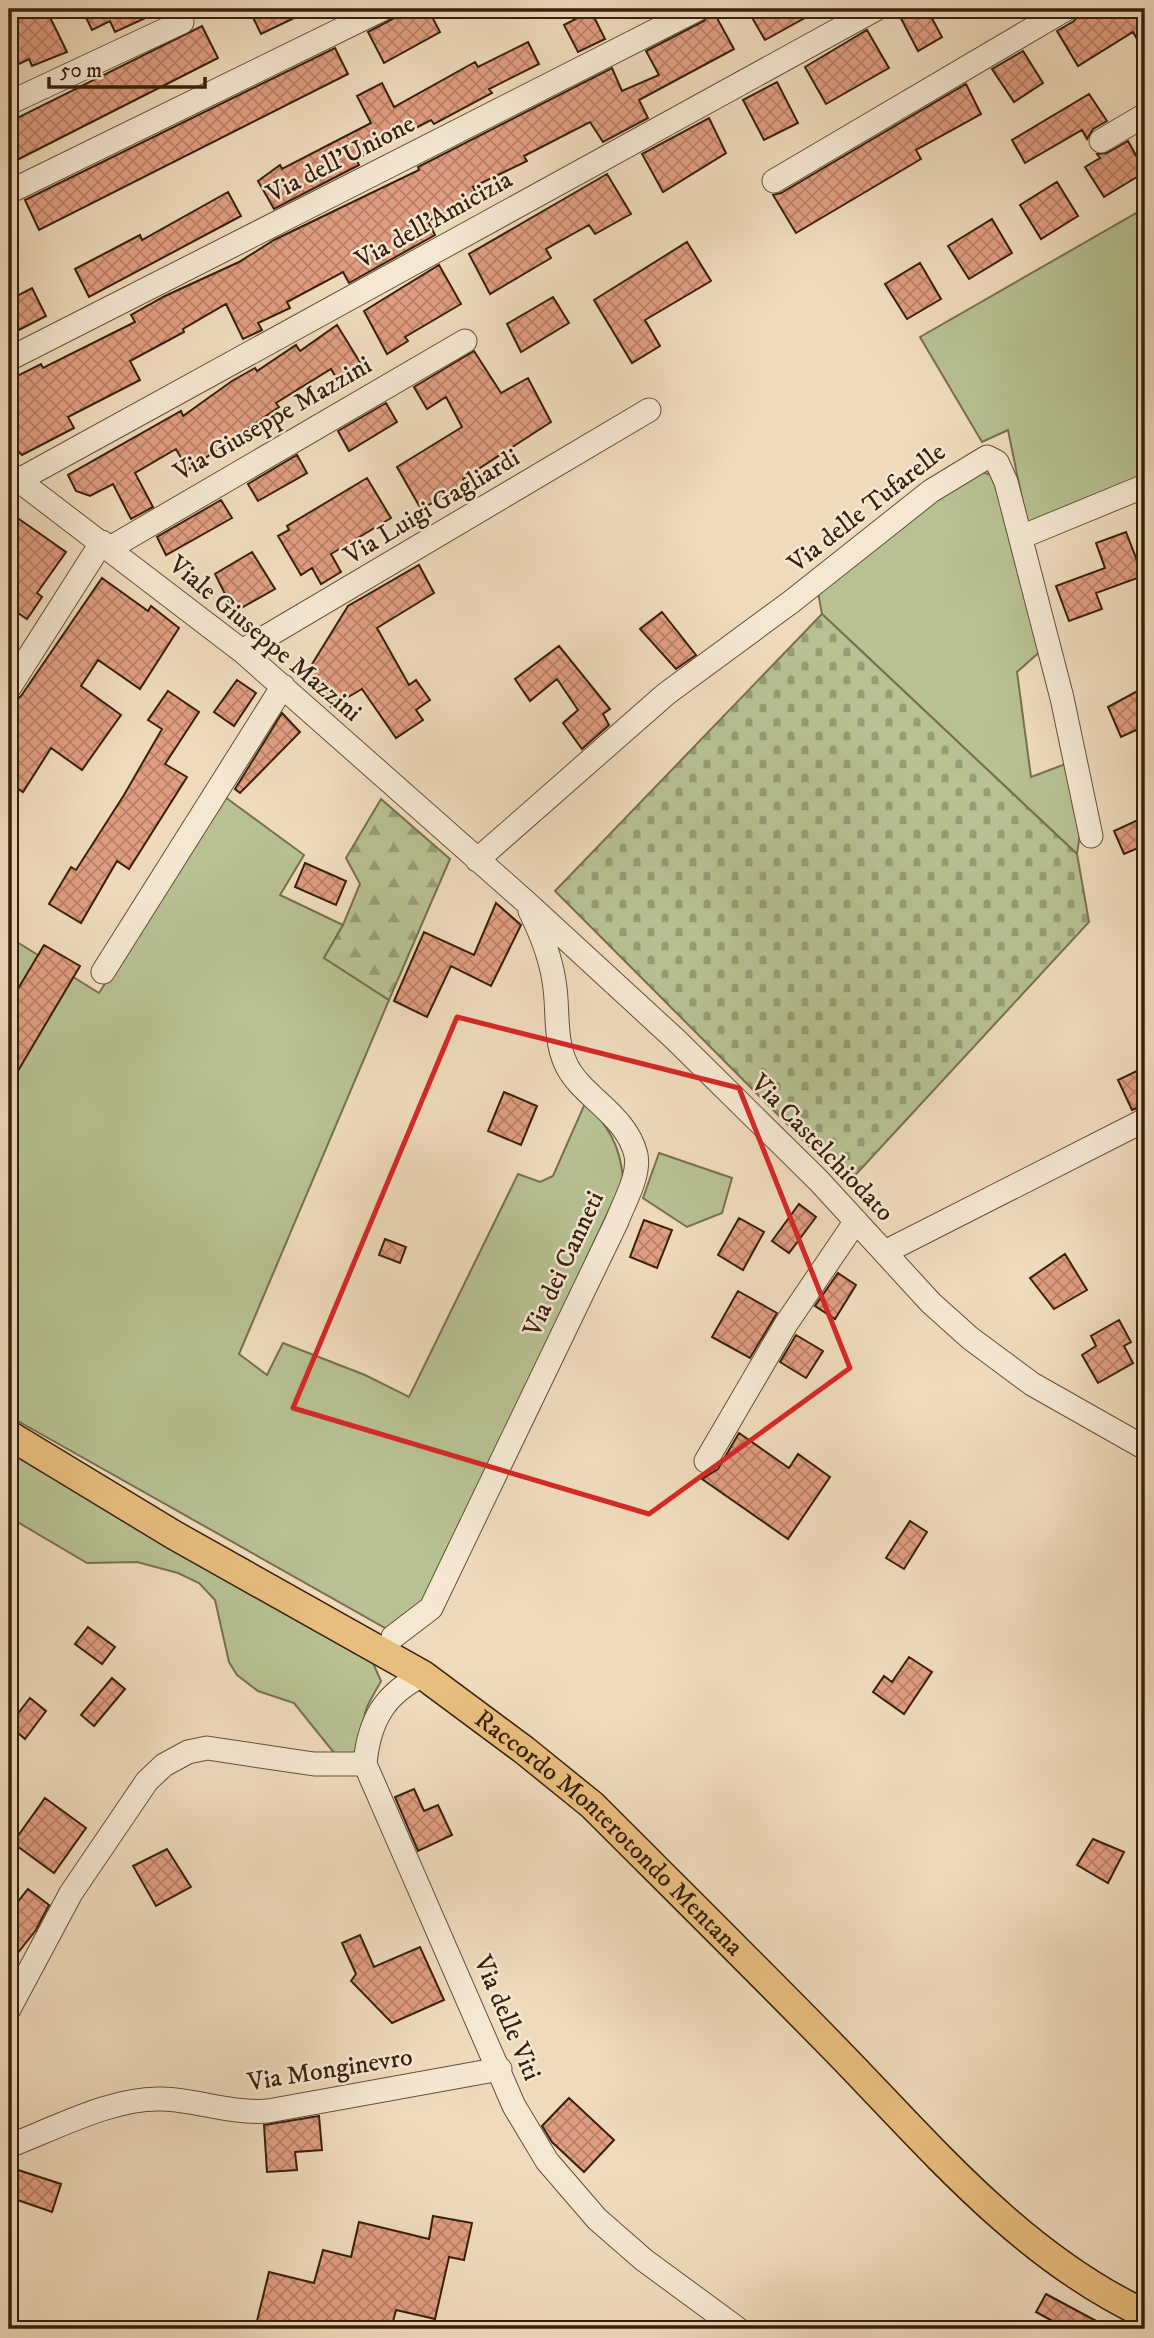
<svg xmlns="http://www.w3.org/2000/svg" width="1154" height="2338" font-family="'IM FELL DW Pica',serif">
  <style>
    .green { fill: #b7c192; stroke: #78704f; stroke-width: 2 }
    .forest { fill: url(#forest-firs); stroke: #78704f; stroke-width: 2 }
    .cemetery { fill: url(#cemetery-stones); stroke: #78704f; stroke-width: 2 }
    .building { fill: url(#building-cross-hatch); stroke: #38200c; stroke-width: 2 }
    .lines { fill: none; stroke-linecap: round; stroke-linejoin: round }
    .minor-casing { stroke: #664f38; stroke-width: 25 }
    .major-casing { stroke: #38200c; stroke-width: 31 }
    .minor { stroke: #f5e8d3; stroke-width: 23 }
    .major { stroke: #e8be7e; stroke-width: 28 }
    .marked { fill: none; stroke: #d62828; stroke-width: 5; stroke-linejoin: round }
    .labels { text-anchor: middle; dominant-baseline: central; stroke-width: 5; stroke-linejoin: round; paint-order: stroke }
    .street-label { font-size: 26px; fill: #38200c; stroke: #f5e8d3 }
  </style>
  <defs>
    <pattern id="forest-firs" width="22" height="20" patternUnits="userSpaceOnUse" patternTransform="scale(1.75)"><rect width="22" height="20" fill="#b7c192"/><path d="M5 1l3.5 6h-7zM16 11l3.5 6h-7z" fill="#969c76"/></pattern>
    <pattern id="cemetery-stones" width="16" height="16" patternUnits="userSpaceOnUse" patternTransform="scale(1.75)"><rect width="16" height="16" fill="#b7c192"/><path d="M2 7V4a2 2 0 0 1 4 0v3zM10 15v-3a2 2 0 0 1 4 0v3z" fill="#969c76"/></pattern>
    <pattern id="building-cross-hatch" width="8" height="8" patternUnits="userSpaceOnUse" patternTransform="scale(1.75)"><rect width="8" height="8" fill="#e19e81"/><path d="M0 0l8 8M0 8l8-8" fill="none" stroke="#b78068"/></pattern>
  </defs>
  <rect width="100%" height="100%" fill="#efdbbc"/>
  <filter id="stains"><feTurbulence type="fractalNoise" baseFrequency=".00286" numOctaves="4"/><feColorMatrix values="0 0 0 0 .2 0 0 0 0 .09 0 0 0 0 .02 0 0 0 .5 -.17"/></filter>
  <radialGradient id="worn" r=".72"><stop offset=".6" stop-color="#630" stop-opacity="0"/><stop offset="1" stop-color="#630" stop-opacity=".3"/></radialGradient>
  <path class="green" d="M1145,208V475L1027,523L1008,430L982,442L920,337Z
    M974,471L994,475L1043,649L1017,672L1031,777L1068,763L1081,827L1077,854L822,614L818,592Z
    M225,797L304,855L280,895L343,925L324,958L389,1000L239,1354L267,1375L283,1343L365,1375L409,1397L518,1174L540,1182L553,1176L586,1101C608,1127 621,1146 623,1180L424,1607L387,1629L9,1416V937L99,993Z
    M659,1153L732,1178L722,1213L687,1227L643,1198Z
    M9,1452L359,1650L373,1663L381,1681C376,1691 368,1702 365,1713C362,1729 365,1746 350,1756L335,1754L294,1703L258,1691L237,1675L229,1662L215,1600L199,1583L178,1573L137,1562L87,1563L9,1517Z"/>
  <path class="forest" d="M381,799L450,859L389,1000L324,958L343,925L360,884L346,858Z"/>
  <path class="cemetery" d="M822,614L1077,854L1089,922L847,1184L555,891Z"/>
  <path class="building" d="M9,9H46L67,52L32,66L29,59L9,69Z
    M82,9H165L115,32L110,21L92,30Z
    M249,9H313L261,34Z
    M411,9H428L440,32L384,63L368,32Z
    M712,9L734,49L639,100L648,118L603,142L590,122L524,156L527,161L473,187L478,196L428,221L435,235L349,283L343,272L287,302L290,308L258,323L262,330L243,339L226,304L183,329L184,332L130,361L140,380L68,417L74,428L22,455L9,442V380L41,364L43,368L135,322L131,315L165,296L239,262L274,240L419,170L418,167L612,68L622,91L659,75L646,51L704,21Z
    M747,9H821L765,40Z
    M896,9H927L942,37L918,51Z
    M1083,9H1145V53L1133,32L1078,66L1057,31L1074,21Z
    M591,11L605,39L578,52L564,25Z
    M202,26L218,58L9,164V122Z
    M867,30L889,68L826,104L805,67Z
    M528,42L539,64L489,89L492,93L434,124L431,120L356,159L359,165L274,209L258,181L280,165L282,169L371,123L357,96L382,83L394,107L475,62L478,67Z
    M335,48L348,74L39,230L25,200Z
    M1023,51L1043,83L1014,102L992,69Z
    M777,82L798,123L764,140L743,100Z
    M966,84L981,114L916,150L921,159L796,233L773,195L781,193Z
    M1089,94L1107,121L1093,129L1087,139L1082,130L1025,163L1012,140Z
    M709,118L726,153L663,192L642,154Z
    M1128,141L1145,172L1104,197L1085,167L1100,158L1097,154L1107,153Z
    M607,174L631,214L595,234L589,225L546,249L551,258L490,294L469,254Z
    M1057,182L1078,216L1041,239L1020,205Z
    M228,192L241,216L89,297L75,269L140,235L142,240Z
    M992,219L1012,253L969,279L948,246Z
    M687,242L711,281L645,320L660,346L632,363L594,300Z
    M920,263L941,299L907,319L885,284Z
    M439,265L461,304L405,337L408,341L387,354L364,311Z
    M32,288L46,316L9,335V300Z
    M553,297L569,323L521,352L507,324Z
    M337,325L361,364L337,379L331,369L276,403L279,407L188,470L176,449L135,473L153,507L131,519L113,484L90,496L76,491L68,475L181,411L183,416L232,381L255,368L257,371L296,345L300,351Z
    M474,351L501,393L528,378L551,422L463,479L466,485L421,509L397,467L462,427L446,397L427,409L414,387Z
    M386,403L397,422L349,451L338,431Z
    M297,455L307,473L258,501L248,484Z
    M367,478L391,518L331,554L341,572L321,584L312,568L301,575L278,536L289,530L287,526Z
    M221,500L232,518L166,555L157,537Z
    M9,512L66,552L37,593L42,597L27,619L9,607Z
    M1126,532L1143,576L1096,593L1102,609L1069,621L1056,586L1105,568L1096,543Z
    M252,552L275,589L234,612L215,574Z
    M419,565L434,593L377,628L409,685L416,680L430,700L416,710L423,720L396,738L362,689L331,707L309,669L348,606Z
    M102,578L148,611L151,606L179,628L140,689L98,660L81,686L121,715L82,770L51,748L23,792L9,783V707L21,696Z
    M662,612L696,655L676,669L640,629Z
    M559,646L610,709L603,714L609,725L582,749L563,723L578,710L557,679L530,701L515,679Z
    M237,680L256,693L234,726L214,712Z
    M1145,687V726L1121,737L1108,707Z
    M168,691L199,712L165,764L187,777L129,869L117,861L81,923L49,904L71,867L76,870L124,795L162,729L148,720Z
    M282,713L300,732L240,793L235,789Z
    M1140,819L1145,833V845L1124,854L1114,831Z
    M305,863L346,881L336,905L295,887Z
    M496,903L521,925L491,986L451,966L427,1017L394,1001L424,932L474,955Z
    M44,945L80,966L9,1086V1004Z
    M1145,1067V1105L1132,1110L1118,1080Z
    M504,1092L537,1106L521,1145L488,1131Z
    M799,1204L816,1217L789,1253L772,1241Z
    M739,1218L764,1232L743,1270L718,1255Z
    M644,1220L672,1230L657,1268L630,1257Z
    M385,1239L406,1247L400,1263L379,1255Z
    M1065,1254L1087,1290L1054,1309L1030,1278Z
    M838,1273L856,1285L835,1319L815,1306Z
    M738,1291L777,1313L750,1358L712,1337Z
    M1119,1320L1131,1342L1124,1346L1133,1363L1098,1383L1082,1355L1096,1346L1091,1336Z
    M796,1335L823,1351L806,1378L780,1362Z
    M739,1433L789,1468L798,1454L830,1477L788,1539L702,1479L718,1469Z
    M910,1521L927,1532L904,1569L886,1558Z
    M88,1627L115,1647L102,1664L75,1644Z
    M909,1657L932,1672L904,1714L873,1692L884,1676L892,1682Z
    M112,1678L125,1689L94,1726L81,1715Z
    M30,1698L46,1711L25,1739L9,1725Z
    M414,1789L424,1811L438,1805L452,1835L418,1851L395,1797Z
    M45,1798L86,1828L54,1873L13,1843Z
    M1093,1839L1124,1852L1108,1883L1077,1865Z
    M167,1849L191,1887L156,1906L133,1866Z
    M28,1889L49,1905L36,1930L9,1964V1913Z
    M360,1935L374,1967L420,1947L444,2000L392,2023L351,1981L356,1974L342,1943Z
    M569,2098L614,2140L584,2172L552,2142L542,2126Z
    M319,2116L322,2150L295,2152L297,2170L267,2172L264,2125Z
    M15,2169L61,2184L52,2212L9,2197Z
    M433,2216L472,2223L464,2260L449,2257L435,2319L396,2310L391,2329H255L269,2272L314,2283L323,2250L351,2257L359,2222L429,2239Z
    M1046,2294L1111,2329H1067L1036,2312Z"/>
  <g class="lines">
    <g class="minor-casing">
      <path id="minor" d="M9,103L182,22
        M1101,141L1145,115
        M774,181L1066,9
        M9,192L383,9
        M9,359L698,9
        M9,473L242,651L526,902L676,1040L819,1181L931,1303L970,1338L1032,1384L1145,1448
        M19,480L876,9
        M1021,537L1145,486
        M110,548L465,341
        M242,651L649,410
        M9,688L102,542
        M477,860L666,694L791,602L931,491L987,457L997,462L1006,482L1062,698L1091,836
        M103,972L283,686
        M885,1252L1145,1120
        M706,1461L786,1324L856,1221
        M393,1637L431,1608L617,1221C624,1202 640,1176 636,1155C626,1113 579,1096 565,1062C555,1039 558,1012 555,988C552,961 542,935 530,911
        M423,1675C384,1694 369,1721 365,1764L514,2106L547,2161L597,2219L644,2260L738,2329
        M9,2009L71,1893L147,1781L164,1765L188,1752L207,1748L314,1764H365
        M9,2146C54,2129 113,2097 162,2099C198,2100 231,2114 268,2111L500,2069"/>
    </g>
    <g class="major-casing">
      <g id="major">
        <path id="s1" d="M9,1435L174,1535L423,1675L524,1750L592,1805C675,1888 758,1970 840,2054C933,2150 1022,2256 1145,2314"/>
      </g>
    </g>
    <use href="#minor" class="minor"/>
    <use href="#major" class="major"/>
  </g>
  <path class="marked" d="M457,1017L739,1088L850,1368L649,1514L293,1408Z"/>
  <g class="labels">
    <g class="street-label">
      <text transform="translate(341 159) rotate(-27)">Via dell'Unione</text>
      <text transform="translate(434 220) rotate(-29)">Via dell'Amicizia</text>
      <text transform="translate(273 419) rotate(-30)">Via Giuseppe Mazzini</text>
      <text transform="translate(432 507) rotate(-31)">Via Luigi Gagliardi</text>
      <text transform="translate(867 508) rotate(-38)">Via delle Tufarelle</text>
      <text transform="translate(265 639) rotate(40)">Viale Giuseppe Mazzini</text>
      <text transform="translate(822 1148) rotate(46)">Via Castelchiodato</text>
      <text transform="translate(564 1264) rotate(-65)">Via dei Canneti</text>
      <text stroke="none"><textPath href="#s1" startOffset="723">Raccordo Monterotondo Mentana</textPath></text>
      <text transform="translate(507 2018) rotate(67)">Via delle Viti</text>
      <text transform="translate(330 2070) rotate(-9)">Via Monginevro</text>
    </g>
  </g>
  <rect width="1154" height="2338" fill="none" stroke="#efdbbc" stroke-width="35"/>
  <rect x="10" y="10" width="1133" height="2317" fill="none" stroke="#38200c" stroke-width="3.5"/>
  <rect x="18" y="18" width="1119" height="2303" fill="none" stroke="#38200c" stroke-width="2"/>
  <path d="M49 77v10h156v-10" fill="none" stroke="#38200c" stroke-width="3.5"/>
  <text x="60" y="77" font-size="21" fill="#38200c" stroke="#f5e8d3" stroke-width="5" paint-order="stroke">50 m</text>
  <rect width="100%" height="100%" filter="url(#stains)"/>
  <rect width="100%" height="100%" fill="url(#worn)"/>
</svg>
